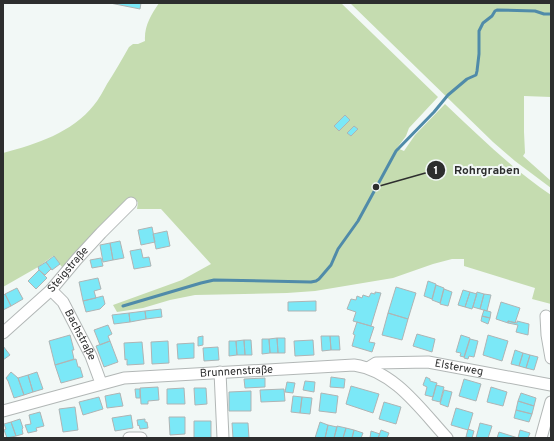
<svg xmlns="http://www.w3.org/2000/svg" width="554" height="441" font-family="Overpass,sans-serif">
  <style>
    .green { fill: #c5dcb0 }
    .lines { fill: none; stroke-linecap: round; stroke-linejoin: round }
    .stream { stroke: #508ba9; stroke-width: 3 }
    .building { fill: #7be8f7; stroke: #afb4b4 }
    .minor-casing { stroke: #b2b7b6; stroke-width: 13 }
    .minor { stroke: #fff; stroke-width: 11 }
    .labels { text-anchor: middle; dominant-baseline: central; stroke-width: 4; stroke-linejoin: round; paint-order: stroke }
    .street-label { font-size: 11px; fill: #2d2e2e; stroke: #f2f8f6 }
    .leader { fill: none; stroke: #2d2e2e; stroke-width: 1.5 }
    .callout-dot { fill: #2d2e2e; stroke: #f2f8f6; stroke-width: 1.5 }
    .mark-label { font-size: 12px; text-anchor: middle; font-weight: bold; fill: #fff }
    .callout-label { font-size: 12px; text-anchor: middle; font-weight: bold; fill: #2d2e2e; stroke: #f2f8f6; stroke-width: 4; stroke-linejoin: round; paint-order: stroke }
  </style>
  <rect width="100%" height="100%" fill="#f2f8f6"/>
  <path class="green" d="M159,3H341L438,97L409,128L406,136L397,148L404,151L415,135L445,104C479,136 512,169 551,195V304L532,299L535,288L464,266V259H452L433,264L393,278L315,291L287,293L195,295L170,300L143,308L117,312L113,305L182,280L211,264L161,209H137L138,202L131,198L66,266L62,267L53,256L38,267L3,287V153C36,144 72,133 94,105C99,99 103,91 107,84C115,72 122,59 129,47L133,44H138L145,41C144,26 151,15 159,3Z
    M350,3H551V97L524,96V132L525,153L523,156L551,181V188L515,161L493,142Z"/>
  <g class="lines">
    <path class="stream" d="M123,306L201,283L214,280L311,282L316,281L319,279L331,265L338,249L358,221L396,151L434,112L448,95L467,79L476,75L477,71L479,54V31L483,23L492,16L495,11L497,10L535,11L544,14H551"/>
  </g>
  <path class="building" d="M110,3H141L140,9Z
    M345,115L350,120L339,131L334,126Z
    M354,126L358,129L351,136L347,133Z
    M152,227L155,242L141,245L138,230Z
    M167,231L170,246L156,249L153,234Z
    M120,241L124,258L113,260L110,243Z
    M110,243L113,260L103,262L100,245Z
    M141,249L143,258L149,257L151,266L134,269L130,251Z
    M54,256L60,264L52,270L46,262Z
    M101,258L103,266L92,268L90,260Z
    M46,262L51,269L45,275L39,270L38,267Z
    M39,270L47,278L36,289L28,281Z
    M98,278L101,289L94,291L96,298L83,301L79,282Z
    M428,281L436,284L432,299L424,296Z
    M436,285L444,288L440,303L432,300Z
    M396,287L416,293L408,319L388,313Z
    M17,288L23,299L11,306L5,294Z
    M444,289L452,292L448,306L440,304Z
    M463,290L470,292L465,307L458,305Z
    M375,292L381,293L371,326L353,321L356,312L347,309L351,299L356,300L357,296L362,298L363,295L369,297L371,293L375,294Z
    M470,292L477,294L472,309L465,307Z
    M477,292L484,294L480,309L473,307Z
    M5,294L11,306L3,310V296Z
    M484,294L491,295L487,311L480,309Z
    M103,296L105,304L100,309L86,312L83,301Z
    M316,301V311H288V302Z
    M501,302L520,308L515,323L508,321V323L496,319Z
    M161,309L162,317L146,319L145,311Z
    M484,310L491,312L490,318L482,316Z
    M145,311L146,319L130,322L129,313Z
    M129,313L130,322L114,324L112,315Z
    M388,313L408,319L402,340L382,335Z
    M482,316L490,318L488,324L481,321Z
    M508,321L517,323V321L529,324L528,335L516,332L518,325L508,323Z
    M357,322L374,327L369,342L375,343L372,352L352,346L355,335L353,334Z
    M108,325L112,334L108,336L110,341L100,345L94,330Z
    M417,334L435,339L432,352L413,346Z
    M70,335L74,350H72L74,359L55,365L49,341Z
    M461,335L470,338L464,357L460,356L461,353L456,352Z
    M488,335L508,341L502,361L483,355Z
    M203,336V345L198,346V337Z
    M321,336H330L331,350L322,351Z
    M330,336H339L340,350H331Z
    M277,338L278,353H270L269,339Z
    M277,338H285V353H278Z
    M262,339H269L270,353L262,354Z
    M470,339L478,341L474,357L469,356L468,359L464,358Z
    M244,340L245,355H237L236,341Z
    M244,340H251L252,355H245Z
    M313,340L314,355L295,356L294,341Z
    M110,341L118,362L104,367L96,346Z
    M168,341L169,363L152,364L151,342Z
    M229,341H236L237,355L229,356Z
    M142,342L144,364L127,365V359L125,360L124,343Z
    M194,343V358L178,359L177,344Z
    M3,346L10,355L3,360Z
    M218,347L219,360L204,361L203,348Z
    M515,350L523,353L519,366L511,364Z
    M523,353L530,355L526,368L519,366Z
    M530,355L538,357L534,370L526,368Z
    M76,359L78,367H80L83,377L61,383L55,365Z
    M11,372L18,378L24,395L14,398L8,381L6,378Z
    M37,372L43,389L33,392L28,375Z
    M28,375L33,392L24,395L18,378Z
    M331,377L345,379L344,388L330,387Z
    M426,377L430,379V381L437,383L433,397L425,395L427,387L423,385Z
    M265,378V387L245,388L244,379Z
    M464,379L481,384L476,401L459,396Z
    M305,381L315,382L314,392L303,390Z
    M287,382L295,383L293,393L285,392Z
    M436,385L444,387L440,402L432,400Z
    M351,386L379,394L373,413L346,404Z
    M158,387L159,400L148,401V404H141L140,388Z
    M491,387L507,392L503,406L487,402Z
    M184,388L185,404H167V389Z
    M194,388H206L207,404L195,405Z
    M135,389H140V398H136Z
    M284,389L285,401L261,402L260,390Z
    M444,390L452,392L448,407L440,404Z
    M251,391V411H229V392Z
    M120,393L123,406L107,408L105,396Z
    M321,393L338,396L336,413L319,411Z
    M521,393L536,398L534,406L518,401Z
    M293,396L302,397L300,413L291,412Z
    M99,397L103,409L83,415L79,402Z
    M302,397L312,398L310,414L300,413Z
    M518,401L534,406L532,414L516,410Z
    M384,402L401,407L396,424L379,419Z
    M75,407L78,430L63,432L59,409Z
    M456,408L473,413L468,430L451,425Z
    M516,410L532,414L529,422L514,418Z
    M40,412L44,426L36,428L37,431L28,433L25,425L31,424L29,415Z
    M131,415L133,428L115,431L112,418Z
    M169,417H185V434L170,435Z
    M20,419L23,428L22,429L23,434L16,436L11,422Z
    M145,419V422H147L148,428L140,429L139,425L138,426L137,420Z
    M194,421H211V438H194Z
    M11,422L16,436L7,438L4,430L6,429L4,424Z
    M320,422L328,425L325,438H315Z
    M232,423H248L249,438H233Z
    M480,423L492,426L488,438H476Z
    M328,425L337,427L334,438H325Z
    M337,426L346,428L343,438H334Z
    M346,428L354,430L352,438H343Z
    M468,429L474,431L472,438L466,437Z
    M354,430L363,433L361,438H352Z
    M381,430L389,433L387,438H378Z
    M520,430L530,433L528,438H497L499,432L518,438Z
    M371,431L380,434L378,438H370Z"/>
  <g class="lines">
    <g class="minor-casing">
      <g id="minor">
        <path id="s1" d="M51,290L63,302L91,356L101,383"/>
        <path d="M546,316L547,335L551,358"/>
        <path id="s2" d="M3,333L51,290L77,259L101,233L131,203"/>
        <path id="s3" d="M368,368L376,363L428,362L551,385"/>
        <path d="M220,372L223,438"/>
        <path id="s4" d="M3,411L124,378L354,365C395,371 421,410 447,438"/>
        <path d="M129,438H141"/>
        <path d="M541,438L551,402"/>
      </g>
    </g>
    <use href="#minor" class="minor"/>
  </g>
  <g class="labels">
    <g class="street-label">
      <text stroke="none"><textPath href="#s2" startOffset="91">Steigstraße</textPath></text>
      <text stroke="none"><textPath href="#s1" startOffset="54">Bachstraße</textPath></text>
      <text stroke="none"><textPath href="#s3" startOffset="93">Elsterweg</textPath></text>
      <text stroke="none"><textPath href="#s4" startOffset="238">Brunnenstraße</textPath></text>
    </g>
  </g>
  <path class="leader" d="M376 187L436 170"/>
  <g class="callout-dot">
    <circle cx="376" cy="187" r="4"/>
    <circle cx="436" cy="170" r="10"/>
  </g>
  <g class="mark-label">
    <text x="436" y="174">1</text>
  </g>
  <g class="callout-label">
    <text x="487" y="174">Rohrgraben</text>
  </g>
  <rect width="554" height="441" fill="none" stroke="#2d2e2e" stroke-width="8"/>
</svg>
